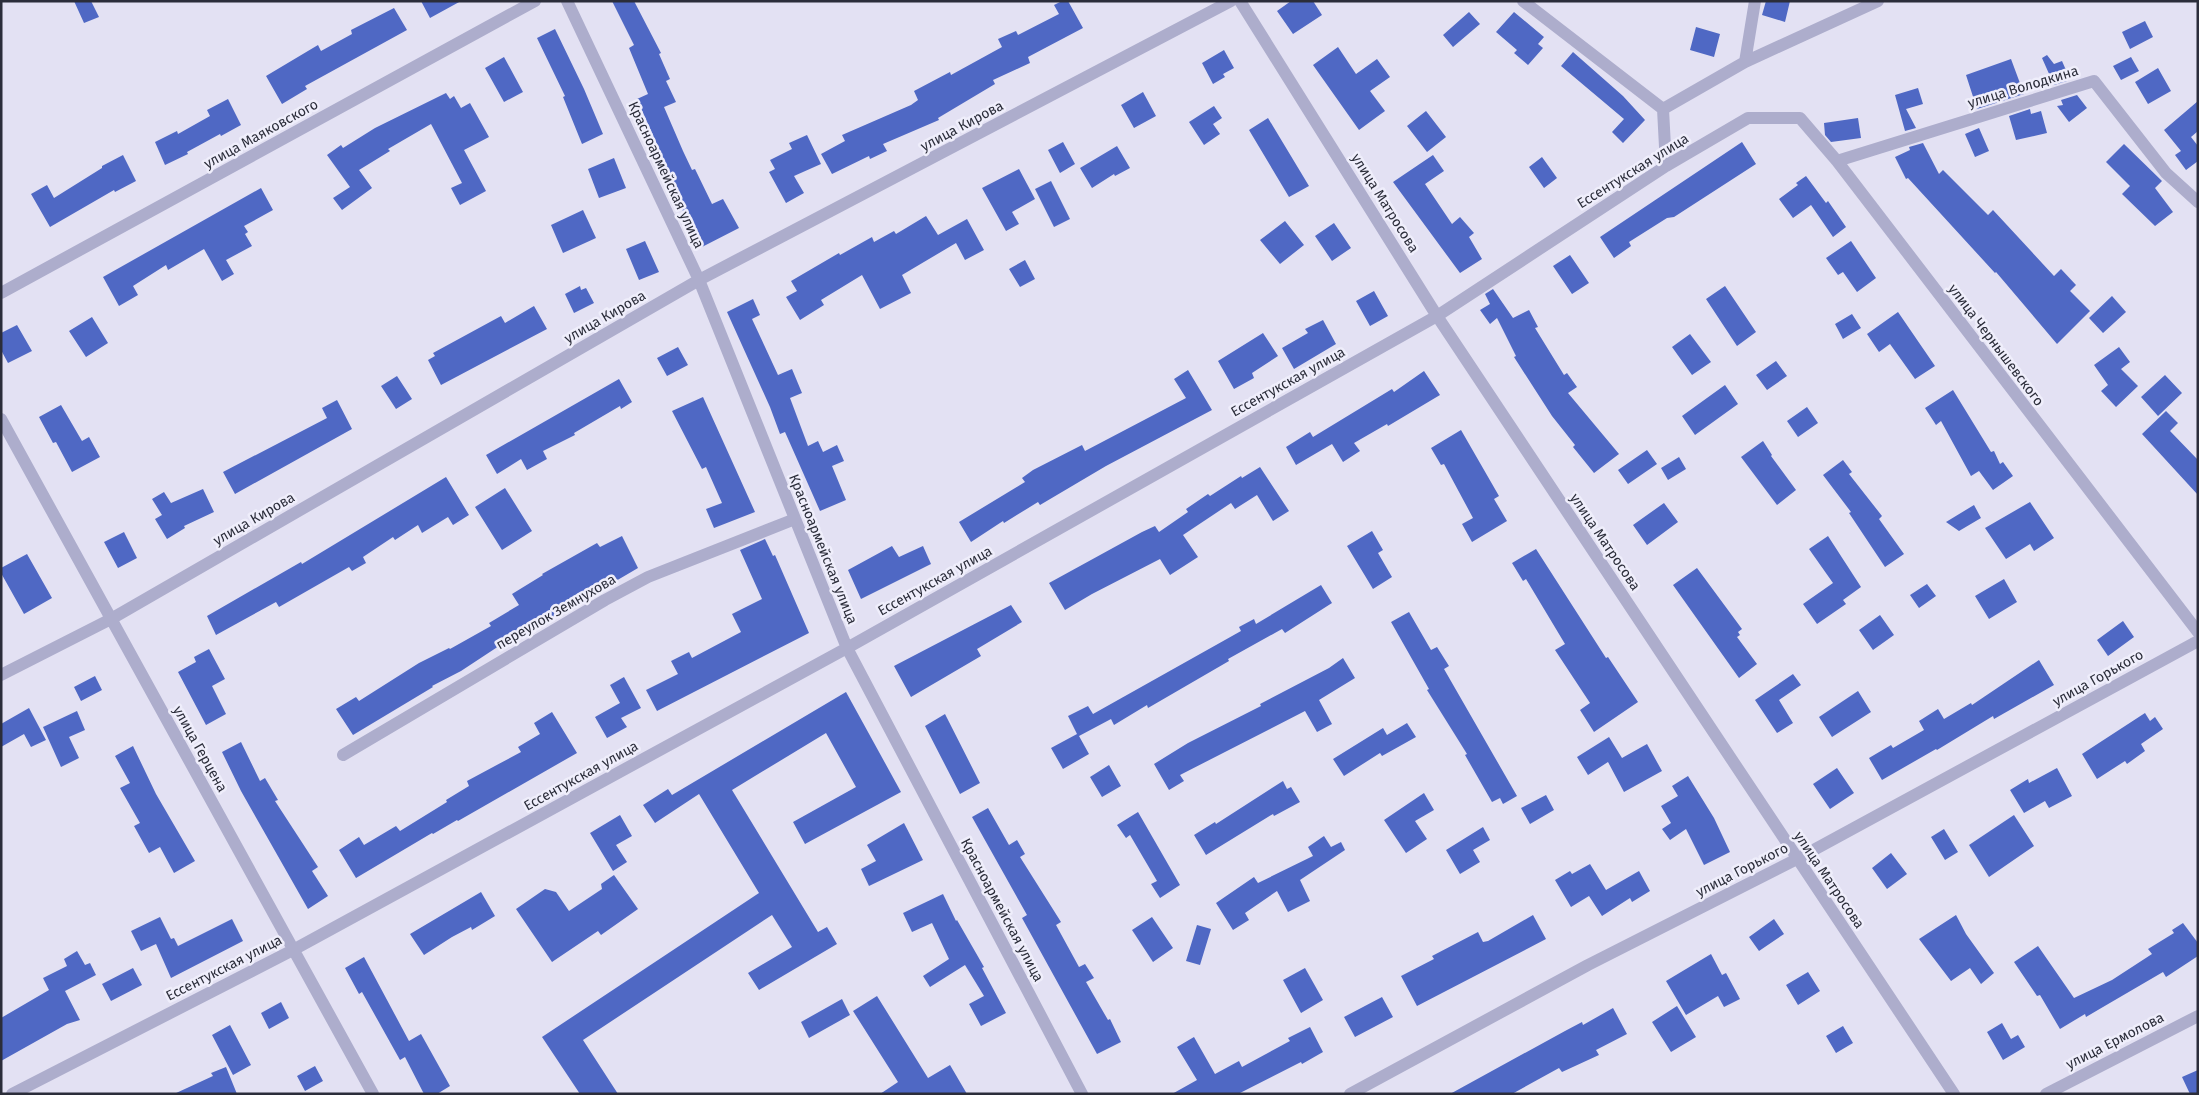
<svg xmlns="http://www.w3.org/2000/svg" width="2199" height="1095" font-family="'Fira Sans',sans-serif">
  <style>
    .building { fill: #4f68c4 }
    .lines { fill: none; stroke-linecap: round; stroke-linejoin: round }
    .minor { stroke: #adadcc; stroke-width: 12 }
    .labels { text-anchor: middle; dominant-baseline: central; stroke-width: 5; stroke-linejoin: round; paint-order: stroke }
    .street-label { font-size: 14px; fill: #2b2d3a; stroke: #efeefb }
  </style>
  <rect width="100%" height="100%" fill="#e3e1f3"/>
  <path class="building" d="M74,1H91L99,17L84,23Z
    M421,1H461L430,18Z
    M612,1H634L661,53L659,54L670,79L666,81L676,102L664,107L683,151L692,170L695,169L712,204L723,199L739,228L700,248L660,161L664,160L637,99L648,94L629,48L634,45Z
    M1062,1H1068L1083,28L1028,57L1030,63L993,80L995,84L938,118L939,120L883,144L887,151L870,159L869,156L832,174L821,154L845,141L842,135L911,105L918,100L914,91L950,72L951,75L1002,47L998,39L1016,31L1018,35L1059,14L1054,5Z
    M1291,1H1313L1322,15L1293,34L1277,11Z
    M1766,1H1790L1785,22L1762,15Z
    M394,8L407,30L305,86L307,89L282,104L266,76L318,45L321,51L352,34L351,30Z
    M1469,12L1480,24L1453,47L1443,35Z
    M1514,12L1544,37L1538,44L1543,48L1528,65L1514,53L1517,50L1496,32Z
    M2145,21L2153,37L2130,49L2122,32Z
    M1696,27L1720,34L1714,57L1690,50Z
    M555,29L584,89L603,134L582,144L563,97L565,96L537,38Z
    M1338,47L1356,74L1377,59L1390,77L1370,91L1385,111L1359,130L1313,65Z
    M1224,50L1234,68L1223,74L1225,77L1213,84L1202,63Z
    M1573,52L1623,96L1645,120L1623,143L1612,132L1624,119L1561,66Z
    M2047,55L2054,64L2062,61L2069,77L2065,79L2067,81L2054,85L2042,58Z
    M504,57L523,92L504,102L485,68Z
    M2131,57L2139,71L2121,80L2113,66Z
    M2011,59L2024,94L1977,109L1966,75Z
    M2158,68L2171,91L2148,104L2135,82Z
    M1918,88L1923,104L1906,109L1916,128L1905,131L1895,95Z
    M1143,92L1156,116L1134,128L1121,105Z
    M446,93L450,99L454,96L461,108L470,103L489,137L464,150L486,191L460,205L451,188L462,183L431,124L388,149L390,151L359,170L372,188L342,210L333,198L350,187L327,155L341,145L343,148L375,128Z
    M2077,95L2087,108L2069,122L2057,106L2063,105L2061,100Z
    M228,99L241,125L221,136L220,134L187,152L188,154L165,165L155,142L177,131L178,134L210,116L207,110Z
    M2198,101V131L2191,137L2198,146V161L2186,170L2175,155L2181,151L2164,130Z
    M1214,106L1222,118L1213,124L1220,134L1204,145L1189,122Z
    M2030,109L2031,114L2041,111L2047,133L2016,140L2009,116Z
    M1426,111L1446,137L1427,152L1407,126Z
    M1268,118L1309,186L1289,197L1249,130Z
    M1858,118L1861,138L1831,142L1825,135L1824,123Z
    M1979,128L1989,151L1975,157L1965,134Z
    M807,135L821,164L794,176L804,193L786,203L769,172L775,169L770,160L792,149L789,143Z
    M1063,142L1075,164L1060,173L1048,150Z
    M1742,142L1756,164L1674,217L1667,218L1629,242L1631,246L1614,258L1600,237Z
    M1923,143L1939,174L1943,170L1988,215L1993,210L2054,276L2061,269L2076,285L2070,291L2090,311L2057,344L1996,272L1995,273L1908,178L1906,179L1895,157L1910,150L1909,147Z
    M2124,144L2162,181L2155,188L2173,212L2155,226L2122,194L2130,186L2106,162Z
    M1117,146L1130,168L1115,176L1114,174L1092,188L1080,168Z
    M123,155L136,181L115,192L114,190L50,227L31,194L47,185L54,198L102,168V166Z
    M1433,155L1444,171L1425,184L1452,224L1460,217L1474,233L1469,237L1482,259L1460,273L1393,182Z
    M1542,157L1557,178L1544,188L1529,167Z
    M614,158L626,188L599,198L588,169Z
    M1019,169L1035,199L1012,212L1019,224L1006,231L982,188Z
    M1806,176L1826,203L1828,201L1846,227L1833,237L1811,205L1793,218L1779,199L1798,185L1796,183Z
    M1051,181L1070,219L1054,227L1035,189Z
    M261,188L273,210L244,226L248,232L245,234L252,246L226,260L234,274L222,281L204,249L168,270L166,265L133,286L138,295L119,306L103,277Z
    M583,210L596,238L563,253L551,225Z
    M926,216L938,235L967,219L984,250L965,260L956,243L902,275L911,293L880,309L862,275L821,300L824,305L800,320L786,297L797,291L791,281L839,253L840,255L872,237L874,242L894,231L896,234Z
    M1285,221L1304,245L1280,264L1260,240Z
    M1334,223L1351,248L1332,261L1315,236Z
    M645,241L659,272L639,280L626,249Z
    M1851,241L1876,278L1857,292L1843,272L1838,275L1826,258Z
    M1570,255L1589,283L1572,294L1553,266Z
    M1025,260L1035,279L1020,287L1009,269Z
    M580,286L581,290L586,288L594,303L574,313L565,294Z
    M1725,286L1756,332L1737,346L1706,299Z
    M1493,289L1513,318L1529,310L1538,327L1535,328L1564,375L1567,373L1577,387L1568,393L1619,454L1594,473L1573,447L1575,445L1552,416L1514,357L1516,356L1497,318L1490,324L1480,310L1490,304L1485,294Z
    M1374,291L1388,316L1370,326L1356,301Z
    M2112,296L2126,312L2103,333L2089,318Z
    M753,299L760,315L752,319L778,375L792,369L802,393L790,398L808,446L818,441L823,452L837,445L844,461L832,466L846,500L820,511L785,432L780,434L770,407L727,312Z
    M534,306L547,329L441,385L428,360L435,356L433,353L501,316L505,323Z
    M1898,312L1935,366L1915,379L1890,344L1879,352L1867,334Z
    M1852,314L1861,328L1843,339L1835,324Z
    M92,317L108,343L86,357L69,331Z
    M1323,320L1336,344L1294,369L1282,348L1308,333L1305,329Z
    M17,325L32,351L8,363L1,350V333Z
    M1263,333L1278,356L1252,373L1254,378L1234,389L1218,361Z
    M1690,334L1711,362L1692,375L1672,347Z
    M678,347L688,365L667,376L657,358Z
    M2119,347L2130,362L2121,369L2138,386L2116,407L2101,391L2108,385L2094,365Z
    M1776,361L1787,376L1767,390L1756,375Z
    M1188,370L1212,410L1106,466L1040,505L1038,502L1004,523L1003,521L971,542L959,522L1025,482L1022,478L1033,470L1082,445L1085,451L1186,398L1174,379Z
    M1424,371L1440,395L1388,426L1387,424L1354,443L1360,451L1343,462L1332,444L1296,465L1286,447L1310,432L1313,437L1392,389L1394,392Z
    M2165,375L2182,393L2158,416L2141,397Z
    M397,376L412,399L396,409L381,386Z
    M619,379L632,402L621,409L620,406L574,433L575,435L543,451L547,459L527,470L521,459L497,474L486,455Z
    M1725,385L1738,404L1695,435L1682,416Z
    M1953,390L1991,452L1994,451L2000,464L2003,462L2013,476L1993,490L1979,471L1971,476L1941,421L1936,425L1925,408Z
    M703,397L755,512L714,528L706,509L722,503L706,467L702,469L672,411Z
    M337,400L352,429L235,494L223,472L327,418L322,408Z
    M61,405L82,441L89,437L100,457L72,472L56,442L53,443L39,417Z
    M1807,407L1818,423L1798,437L1787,421Z
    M2166,411L2178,423L2170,431L2198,460V495L2142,434Z
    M1461,430L1499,496L1494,499L1507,521L1472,542L1462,524L1473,518L1444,464L1441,465L1431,448Z
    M1763,441L1772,455L1771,456L1796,490L1777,505L1741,457Z
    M1647,450L1657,464L1628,484L1618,470Z
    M1679,457L1686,469L1668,480L1661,468Z
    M1843,460L1852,472L1849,474L1882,516L1879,519L1904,554L1885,567L1849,513L1851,512L1823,475Z
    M1260,467L1289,511L1273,521L1257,495L1235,509L1231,503L1183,535L1198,557L1170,575L1160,559L1092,594L1065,610L1049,583L1142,532L1155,526L1159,532L1188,512L1186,509L1208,494L1210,496L1241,476L1242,478Z
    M446,477L469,515L453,525L448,517L422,533L418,525L395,540L393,537L363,557L366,563L352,571L349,567L279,607L276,602L216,635L207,616L301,562L302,564Z
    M505,488L532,531L502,550L475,507Z
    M203,489L214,512L184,526L185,528L167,539L155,519L162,515L152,499L164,492L171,503Z
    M2030,502L2054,538L2034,551L2030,544L2006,559L1985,528Z
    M1664,503L1678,522L1647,545L1633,525Z
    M1974,505L1981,518L1959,531L1946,522Z
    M1372,531L1383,550L1378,553L1392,577L1373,589L1347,546Z
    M124,532L137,558L118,568L104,542Z
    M622,536L638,568L534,629L531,625L461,671L432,686L433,687L353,735L336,709L356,697L359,701L419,663L449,648L450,649L491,626L489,623L519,605L512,594L543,575L542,574L597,543L600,547Z
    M1828,536L1861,587L1843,600L1846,604L1817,624L1803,604L1833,583L1809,549Z
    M765,539L773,556L775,555L809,633L657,711L646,690L678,674L671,661L689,652L692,658L741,632L732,614L762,599L740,550Z
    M892,546L899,557L923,546L931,564L861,599L848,570Z
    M1536,549L1606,658L1608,657L1638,702L1594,732L1580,710L1590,703L1555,650L1565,644L1526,579L1523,581L1512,563Z
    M27,554L52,598L24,614L1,573V568Z
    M1697,568L1742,629L1738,632L1740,635L1737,637L1757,664L1739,678L1673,585Z
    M2004,579L2017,602L1989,619L1975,596Z
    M1927,584L1936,596L1919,608L1910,595Z
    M1321,585L1332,603L1285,633L1282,629L1228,659L1229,661L1148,708L1147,705L1114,725L1111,719L1079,736L1089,754L1063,769L1051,748L1077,734L1068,716L1088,706L1093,714L1241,631L1239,627L1254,619L1256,624Z
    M1011,605L1022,622L977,649L981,656L911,697L894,666Z
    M1409,612L1431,650L1437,647L1449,666L1444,669L1517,796L1503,804L1500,798L1492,802L1465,755L1467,754L1427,690L1429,689L1391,622Z
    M1880,615L1894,635L1873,650L1859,630Z
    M2123,621L2134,637L2108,656L2097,640Z
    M209,649L225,679L212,686L226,714L206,725L178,672L196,662L194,657Z
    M1343,658L1355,678L1319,700L1332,724L1317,732L1305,711L1180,775L1184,781L1169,790L1154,764L1188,743L1261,706L1260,704L1329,668Z
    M2039,660L2054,685L1994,719L1993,716L1937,750L1936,749L1882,780L1869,758L1891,745L1893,748L1924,730L1919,721L1938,709L1944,719L1971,703L1972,705Z
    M1793,674L1801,685L1779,700L1793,723L1777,733L1755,700Z
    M95,676L102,690L81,701L74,687Z
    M624,677L641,708L621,718L627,727L607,738L595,717L620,703L610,685Z
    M1858,691L1871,712L1832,737L1819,717Z
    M846,692L901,792L805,844L793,822L856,787L826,733L732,790L818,932L827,927L837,944L759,990L748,973L792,947L772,915L583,1040L618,1094H580L542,1037L759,893L699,794L655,823L643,805L668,789L672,795Z
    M29,708L46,740L31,747L24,734L1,747V724Z
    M77,711L85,730L69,737L79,758L61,767L43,727Z
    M552,712L577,753L458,821L457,820L433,834L432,833L356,878L339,850L359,837L364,845L396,826L400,831L447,802L446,800L469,786L467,781L521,752L518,747L540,734L534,723Z
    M2145,713L2150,721L2155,717L2163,729L2141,744L2145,751L2127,764L2125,761L2097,779L2082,754Z
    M945,714L980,783L960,794L925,726Z
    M1407,723L1416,737L1382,756L1380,753L1344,776L1333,759L1383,728L1387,735Z
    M1609,737L1622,758L1647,744L1662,771L1624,792L1608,762L1588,775L1577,757Z
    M241,742L260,781L265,778L278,800L275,801L318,867L312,871L328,896L308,909L241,791L222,752Z
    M133,746L156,794L195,861L174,873L160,847L149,853L134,826L140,823L120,788L130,783L115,756Z
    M1109,765L1121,786L1102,797L1090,777Z
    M1837,768L1854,793L1830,809L1813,784Z
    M2057,768L2072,796L2049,808L2045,801L2024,813L2010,790L2028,779L2029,783Z
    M1688,776L1714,818L1730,852L1704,865L1686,829L1670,840L1662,829L1671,823L1661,806L1678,796L1672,786Z
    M1283,781L1287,789L1291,787L1300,802L1274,816L1273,814L1206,855L1194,835L1215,822L1216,824Z
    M1424,793L1434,810L1415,821L1427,839L1406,853L1384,820Z
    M1546,795L1554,810L1530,824L1521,808Z
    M988,808L1009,845L1017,840L1025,854L1020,857L1061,922L1056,925L1079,967L1085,964L1094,978L1086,982L1108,1020L1110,1019L1121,1042L1097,1054L1022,918L1027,915L972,817Z
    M1138,812L1180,885L1160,898L1151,884L1157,881L1130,835L1126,838L1117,825Z
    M620,815L632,836L616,845L627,862L613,871L590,833Z
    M2014,815L2034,846L1989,877L1969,845Z
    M904,823L923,860L869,886L861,869L876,861L867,845Z
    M1483,827L1490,840L1473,850L1480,862L1460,874L1446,850Z
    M1944,829L1958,852L1945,860L1931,837Z
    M1324,836L1331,847L1341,842L1345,850L1300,880L1310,901L1288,912L1277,891L1245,913L1249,920L1233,930L1216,903L1254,877L1258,883L1313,856L1308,847Z
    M1891,853L1907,874L1887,889L1872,868Z
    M1590,864L1606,890L1639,871L1650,891L1632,902L1630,898L1602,916L1589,896L1571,907L1555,880L1570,871L1572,874Z
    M614,875L638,909L601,935L598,931L552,962L516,909L545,889L556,892L569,911L602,889L601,884Z
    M481,892L495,916L472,930L471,927L452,937L424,955L410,934Z
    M943,894L956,921L957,920L984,967L982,968L1006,1013L981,1026L969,1004L984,996L965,965L930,987L923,976L949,959L932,923L912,932L903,913Z
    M1533,915L1546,939L1417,1006L1401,976L1434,959L1432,956L1478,932L1483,942L1488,941Z
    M1956,915L1966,934L1994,973L1981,984L1970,968L1951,981L1919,939Z
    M160,917L171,939L174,938L178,946L232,919L243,941L171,978L156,944L141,951L131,931Z
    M1152,917L1173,948L1153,962L1132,930Z
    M1774,919L1784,934L1759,951L1749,937Z
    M2183,923L2198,943V956L2166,977L2163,972L2103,1007L2086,1017L2085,1014L2060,1029L2040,995L2037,996L2014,962L2038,946L2074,998L2112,980L2152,954L2148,949L2174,933L2172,930Z
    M1197,925L1211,929L1200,965L1186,961Z
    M77,951L85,965L90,963L96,975L65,991L80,1020L67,1024L1,1061V1018L49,990L43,978L67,966L64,959Z
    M1711,954L1722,975L1726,973L1740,999L1724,1007L1718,996L1686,1015L1666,981Z
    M364,957L409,1041L421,1034L450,1086L437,1094H424L405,1057L400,1060L362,992L359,994L345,968Z
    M133,968L142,985L111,1001L102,984Z
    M1305,968L1323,1000L1301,1013L1283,980Z
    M1808,972L1820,991L1798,1005L1786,985Z
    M877,996L928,1078L950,1065L967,1094H880L898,1082L853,1011Z
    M1382,997L1393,1017L1355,1037L1344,1017Z
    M842,999L850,1015L809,1038L801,1022Z
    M281,1002L289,1018L269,1029L261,1013Z
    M1677,1006L1696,1037L1671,1052L1652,1022Z
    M1613,1008L1627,1034L1596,1050L1599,1055L1562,1072L1559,1068L1512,1094H1450L1565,1031L1582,1022L1583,1025Z
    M2002,1023L2011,1039L2018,1035L2025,1047L2003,1060L1987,1032Z
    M230,1025L251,1065L233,1075L212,1035Z
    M1843,1026L1853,1043L1836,1053L1826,1036Z
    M1310,1027L1323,1052L1302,1064L1301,1062L1238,1094H1172L1197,1080L1177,1047L1194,1037L1215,1074L1239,1061L1242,1067L1290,1041L1288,1038Z
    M315,1066L323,1081L305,1091L297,1076Z
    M226,1067L237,1094H174L213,1076L211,1073Z
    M2198,1070V1094H2190L2182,1077Z"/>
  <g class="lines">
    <path class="minor" d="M567,1L699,280L847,648L1082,1094
      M1240,1L1437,316L1954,1094
      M1523,1L1663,109
      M1745,62L1755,1
      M1837,161L2094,81L2166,173L2198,202
      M1666,166L1663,109L1745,62L1878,1
      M1,293L535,1
      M1,419L373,1094
      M1,675L111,619L699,280L1231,1
      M343,755L605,600L648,577L795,519
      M12,1094L293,950L847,648L1437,316L1666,166L1748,118H1800L1837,161L2198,632
      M1350,1094L1588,965L1797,859L2198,641
      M2046,1094L2198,1016"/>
  </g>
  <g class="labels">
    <g class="street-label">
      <text transform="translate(2023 87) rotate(-17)">улица Володкина</text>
      <text transform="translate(962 126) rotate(-28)">улица Кирова</text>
      <text transform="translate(261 134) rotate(-29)">улица Маяковского</text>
      <text transform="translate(1633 171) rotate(-32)">Ессентукская улица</text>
      <text transform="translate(666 175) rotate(65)">Красноармейская улица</text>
      <text transform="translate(1385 203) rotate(58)">улица Матросова</text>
      <text transform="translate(605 317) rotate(-30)">улица Кирова</text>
      <text transform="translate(1996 345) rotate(53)">улица Чернышевского</text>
      <text transform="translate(1288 382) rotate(-29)">Ессентукская улица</text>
      <text transform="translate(254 519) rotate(-30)">улица Кирова</text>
      <text transform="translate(1605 542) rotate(56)">улица Матросова</text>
      <text transform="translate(823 549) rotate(68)">Красноармейская улица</text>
      <text transform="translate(935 581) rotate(-29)">Ессентукская улица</text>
      <text transform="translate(556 612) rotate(-30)">переулок Земнухова</text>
      <text transform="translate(2098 678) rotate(-29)">улица Горького</text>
      <text transform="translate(200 749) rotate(61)">улица Герцена</text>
      <text transform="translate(581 776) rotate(-29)">Ессентукская улица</text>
      <text transform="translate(1742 870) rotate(-27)">улица Горького</text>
      <text transform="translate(1829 880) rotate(56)">улица Матросова</text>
      <text transform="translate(1002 910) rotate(62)">Красноармейская улица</text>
      <text transform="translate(224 968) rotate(-27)">Ессентукская улица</text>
      <text transform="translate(2115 1041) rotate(-27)">улица Ермолова</text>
    </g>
  </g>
  <rect width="2199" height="1095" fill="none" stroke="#2b2d3a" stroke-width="5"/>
</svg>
